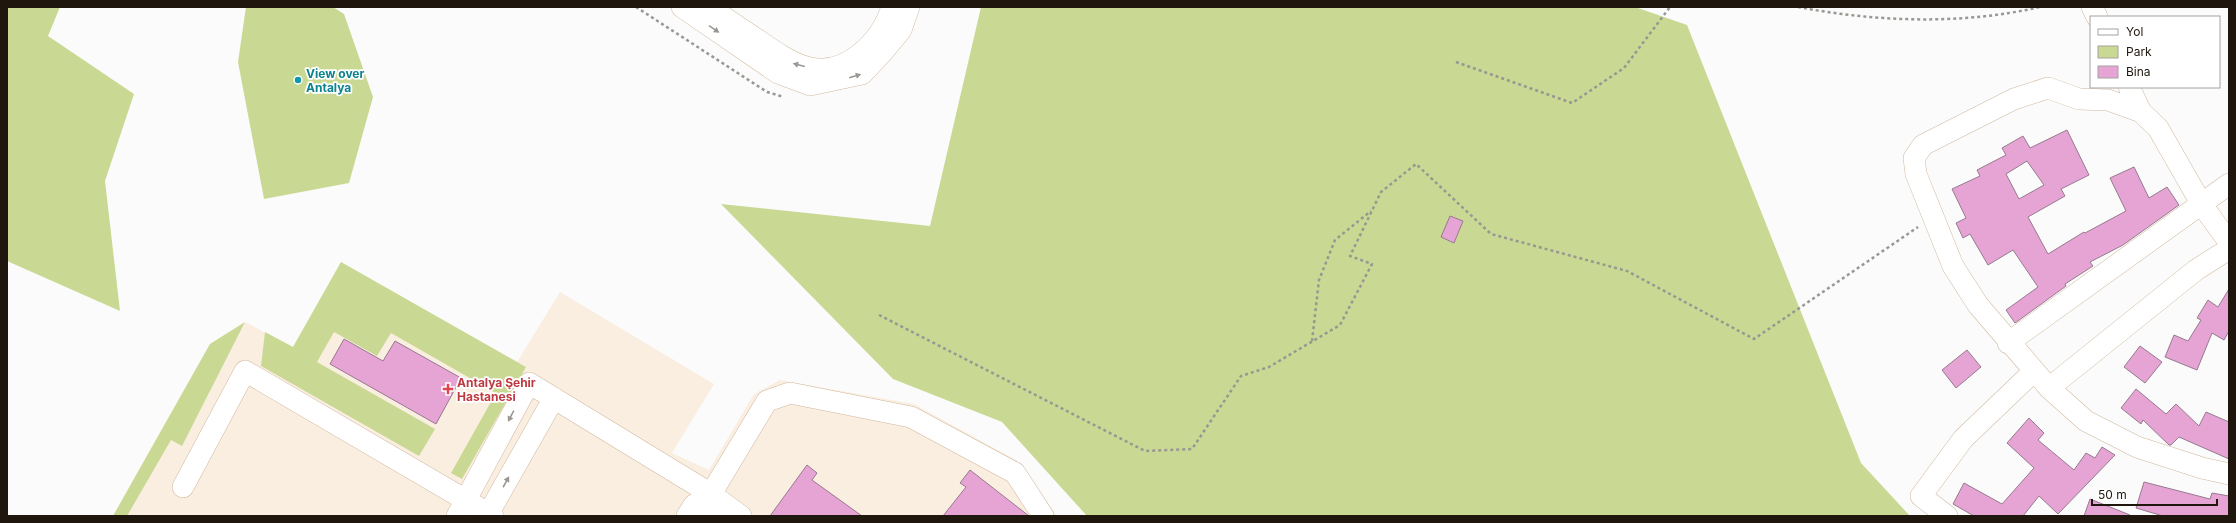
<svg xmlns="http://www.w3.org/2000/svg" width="2236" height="523" font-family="Inter,sans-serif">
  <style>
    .built { fill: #faeee1 }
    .green { fill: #c9d993 }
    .building { fill: #e6a4d5; stroke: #967a8e; fill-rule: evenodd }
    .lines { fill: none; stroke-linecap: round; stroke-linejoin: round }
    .minor-casing { stroke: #d1b99f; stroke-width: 22 }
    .path { stroke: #9a9692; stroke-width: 2.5; stroke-dasharray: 3 3; stroke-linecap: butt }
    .minor { stroke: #fff; stroke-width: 21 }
    .oneway { fill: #9a9792 }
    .culture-dot { fill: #0f9aa8; stroke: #fff; stroke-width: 1.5 }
    .health-dot { fill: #e0444e; stroke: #fff; stroke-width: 1.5 }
    .labels { text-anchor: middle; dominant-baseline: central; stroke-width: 3.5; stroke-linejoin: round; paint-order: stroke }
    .culture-label { font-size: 12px; font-weight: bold; fill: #0d838f; stroke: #fff; text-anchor: start }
    .health-label { font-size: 12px; font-weight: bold; fill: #be3a42; stroke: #fff; text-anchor: start }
  </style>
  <rect width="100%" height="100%" fill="#fbfbfb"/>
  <path class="built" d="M341,262L517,362L560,292L714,384L672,453L709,470L754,394L780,380L914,404L1021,463L1057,516H113L210,344L245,322L293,347Z"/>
  <path class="green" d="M7,7H60L48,36L134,94L105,181L120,311L7,261Z
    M246,7H333L344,14L373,97L349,183L264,199L238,62Z
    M981,7H1635L1687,25L1861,463L1910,516H1087L1002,422L893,379L721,204L930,226Z
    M341,262L526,367L462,479L451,473L496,393L391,333L377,356L334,332L317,362L435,429L419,456L261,366L265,332L293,347Z
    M245,322L182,446L171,440L127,516H113L210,344Z"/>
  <path class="building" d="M2067,130L2089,175L2061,189L2065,196L2028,217L2048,254L2084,232L2085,233L2126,211L2110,178L2134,167L2149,198L2167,187L2179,205L2123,245L2090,262L2093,266L2065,284L2066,286L2015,323L2006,310L2038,287L2013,250L1988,265L1970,234L1963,238L1956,223L1966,218L1952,189L1980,176L1977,170L2006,155L2002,148L2023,136L2030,148ZM2027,161L2044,185L2019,199L2006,174Z
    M1450,216L1463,221L1454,243L1441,237Z
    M2229,289V331L2224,340L2212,333L2197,370L2165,357L2174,335L2188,341L2201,320L2197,318L2208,300L2218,307Z
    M344,339L383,361L395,341L461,378L436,424L330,364Z
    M2140,346L2162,362L2145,383L2124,367Z
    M1967,350L1981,367L1956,388L1942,370Z
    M2136,389L2166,414L2176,404L2199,426L2206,412L2229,422V459L2179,437L2171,445H2169L2143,420L2141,424L2121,408Z
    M2029,418L2044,433L2038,440L2074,470L2086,453L2095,458L2102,447L2115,455L2058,514L2039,496L2023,516H1974L1953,504L1964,483L2002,504L2034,468L2007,443Z
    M807,465L817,473L812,480L862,516H770Z
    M970,470L1029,516H943L966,487L960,483Z
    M2144,482L2210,499L2212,493L2229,496V516H2163L2136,508Z
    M2090,499L2130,515V516H2084Z"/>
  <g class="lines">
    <g class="minor-casing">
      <path id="minor" d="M682,7L778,73L810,85L862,74L881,54L901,30L909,7
        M709,7C725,18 741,29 758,40C791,63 822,85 860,54C875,42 886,26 892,7
        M2092,7L2097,17
        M2129,87L2141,112
        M2229,242L2202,205L2158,128L2141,112L2108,100L2079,99L2048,88L2014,99L1923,145L1914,158L1916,174L1953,266L1978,305L2049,388L2086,421L2137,447L2202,468L2229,474
        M2008,343L2229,184
        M2049,388L2196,270L2229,249
        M183,487L245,371L493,516
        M711,494V516
        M457,516L529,383L711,494L741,516
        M487,516L554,398
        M687,516L694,505L711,494L767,401L790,393L911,417L1015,473L1043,516
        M1947,516L1921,496L1963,439L2034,371"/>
    </g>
    <path class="path" d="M636,7L767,92L784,97
      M1798,7C1877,22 1962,25 2040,7
      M1456,62L1572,103L1624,68L1670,7
      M879,315L1145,451L1192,449L1241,376L1269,367L1340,325L1372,264L1350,256L1381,192L1416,164L1491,234L1627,271L1754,339L1918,227
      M1312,341L1319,280L1335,240L1371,211"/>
    <use href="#minor" class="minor"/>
  </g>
  <defs><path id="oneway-solid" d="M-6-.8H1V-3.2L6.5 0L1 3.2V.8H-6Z"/></defs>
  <g class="oneway">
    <use href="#oneway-solid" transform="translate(714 29) rotate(34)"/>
    <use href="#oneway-solid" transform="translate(799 65) rotate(-165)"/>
    <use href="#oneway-solid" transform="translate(855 76) rotate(-16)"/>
    <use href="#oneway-solid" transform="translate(511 416) rotate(118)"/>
    <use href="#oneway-solid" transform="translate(506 482) rotate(-61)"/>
  </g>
  <circle class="culture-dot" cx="298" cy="80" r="4"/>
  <path class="health-dot" d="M446 383h4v4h4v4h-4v4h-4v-4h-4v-4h4z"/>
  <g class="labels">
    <g class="culture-label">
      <text x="306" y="73">View over<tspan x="306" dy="14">Antalya</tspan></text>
    </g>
    <g class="health-label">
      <text x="457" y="382">Antalya Şehir<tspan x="457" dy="14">Hastanesi</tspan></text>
    </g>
  </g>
  <rect width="2236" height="523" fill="none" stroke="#1f170d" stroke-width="16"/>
  <rect x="2090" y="16" width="130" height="72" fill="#ffffff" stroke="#a5a29e"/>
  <rect x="2098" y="29" width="20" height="6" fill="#ffffff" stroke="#a5a29e"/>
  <text x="2126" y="36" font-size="12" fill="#1f170d">Yol</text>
  <rect x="2098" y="46" width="20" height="12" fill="#c9d993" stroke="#a5a29e"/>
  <text x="2126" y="56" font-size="12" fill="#1f170d">Park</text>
  <rect x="2098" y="66" width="20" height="12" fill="#e6a4d5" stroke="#a5a29e"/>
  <text x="2126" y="76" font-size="12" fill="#1f170d">Bina</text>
  <path d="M2092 499v6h125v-6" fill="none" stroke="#1f170d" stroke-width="2"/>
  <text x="2098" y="499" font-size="12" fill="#1f170d" stroke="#ffffff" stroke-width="3" paint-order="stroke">50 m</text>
</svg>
